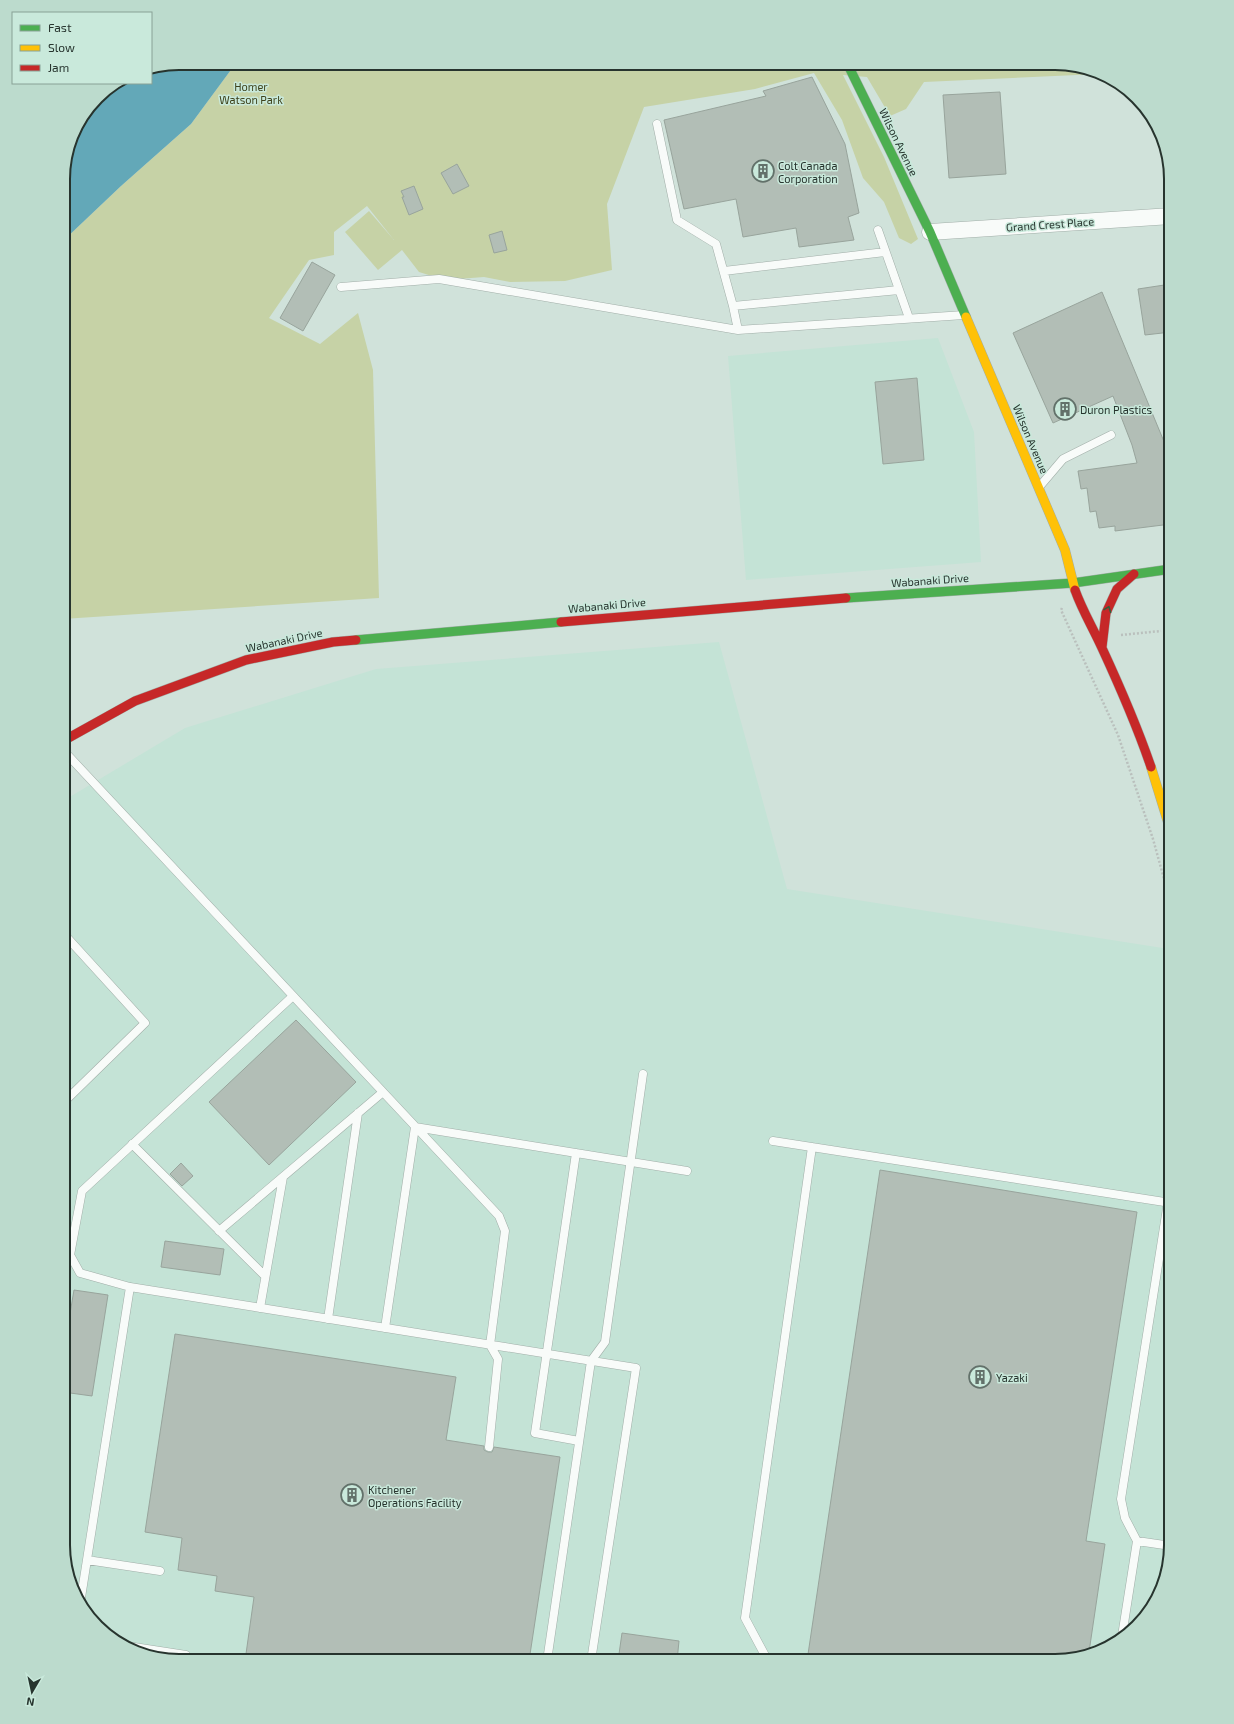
<svg xmlns="http://www.w3.org/2000/svg" width="1234" height="1724" font-family="'Exo 2',sans-serif">
  <style>
    .built { fill: #c4e3d6 }
    .green { fill: #c6d2a6 }
    .water { fill: #63a8b8 }
    .building { fill: #b2beb6; stroke: #98a49c }
    .lines { fill: none; stroke-linecap: round; stroke-linejoin: round }
    .lane-casing { stroke: #a1aea8; stroke-width: 9 }
    .street-casing { stroke: #a1aea8; stroke-width: 17 }
    .fast-casing { stroke: #a1aea8; stroke-width: 10 }
    .slow-casing { stroke: #a1aea8; stroke-width: 10 }
    .jam-casing { stroke: #a1aea8; stroke-width: 10 }
    .path { stroke: #bac0bd; stroke-width: 2.5; stroke-dasharray: 2 2; stroke-linecap: butt }
    .lane { stroke: #f8fbf9; stroke-width: 8 }
    .street { stroke: #f8fbf9; stroke-width: 16 }
    .fast { stroke: #4caf50; stroke-width: 9 }
    .slow { stroke: #ffc107; stroke-width: 9 }
    .jam { stroke: #c62828; stroke-width: 9 }
    .oneway { stroke: #345f3a }
    .labels { text-anchor: middle; dominant-baseline: central; stroke-width: 3; stroke-linejoin: round; paint-order: stroke }
    .park-label { font-size: 11px; fill: #3d411a; stroke: #c9e9db }
    .street-label { font-size: 11px; fill: #27342e; stroke: #c9e9db }
    .poi-label { font-size: 11px; fill: #27342e; stroke: #c9e9db; text-anchor: start }
    .rim { fill: none; stroke: #27342e; stroke-width: 2 }
  </style>
  <rect width="100%" height="100%" fill="#d0e2da"/>
  <path class="built" d="M938,338L974,432L981,562L746,580L728,356Z
    M719,642L787,889L1169,949L1171,964V1545L1156,1603L1113,1645L1055,1661H172L121,1645L79,1603L63,1545V801L185,728L376,669Z"/>
  <path class="green" d="M236,63H1062L1099,74L924,82L906,109L890,116L867,77L843,75L884,157L918,239L911,244L899,238L884,202L863,178L842,120L814,73L755,89L644,107L607,204L612,270L565,281L510,282L484,277L445,280L419,272L402,250L378,270L345,232L369,211L394,240L367,206L334,232V255L309,260L269,318L320,344L358,313L373,370L379,598L63,619V241L121,186L191,124Z"/>
  <path class="water" d="M179,63H236L191,124L121,186L63,241V172L75,128L97,97L118,83H151V69Z"/>
  <path class="building" d="M812,77L845,144L859,213L848,217L854,240L799,247L796,228L743,237L736,199L684,209L664,120L766,96L763,91Z
    M1000,92L1006,174L949,178L943,95Z
    M457,164L469,186L453,194L441,173Z
    M414,186L423,209L409,215L402,197H404L401,191Z
    M502,231L507,250L494,253L489,235Z
    M312,262L335,275L303,331L280,318Z
    M1171,284V332L1145,335L1138,289Z
    M1102,292L1165,444L1168,477L1171,476V524L1115,531V526L1099,528L1096,511L1090,512L1087,488L1081,489L1078,471L1137,463L1132,445L1113,396L1053,423L1013,333Z
    M917,378L924,460L883,464L875,382Z
    M296,1020L356,1082L269,1165L209,1102Z
    M181,1163L193,1176L182,1186L170,1174Z
    M880,1170L1137,1212L1086,1541L1105,1544L1089,1652L1055,1661H807Z
    M165,1241L224,1249L220,1275L161,1267Z
    M74,1290L108,1295L92,1396L63,1392V1355Z
    M175,1334L456,1377L446,1440L484,1446V1450L488,1452H492L494,1447L560,1457L529,1661H245L254,1597L215,1591L217,1576L178,1570L182,1538L145,1532Z
    M622,1633L679,1641L677,1661H618Z"/>
  <g class="lines">
    <g class="lane-casing">
      <path id="lane" d="M657,124L677,220L716,244L733,306
        M878,230L909,318
        M724,271L885,252
        M341,287L439,279L738,330L964,315
        M738,330L733,306L899,290
        M1040,486L1063,459L1111,435
        M63,750L499,1216L505,1231L490,1345L498,1359L489,1447
        M293,996L82,1191L70,1255L80,1273L130,1287L636,1368L591,1661
        M63,1103L145,1023L63,933
        M773,1141L1171,1203
        M132,1144L265,1276
        M576,1153L535,1433L579,1441
        M219,1231L383,1092
        M260,1308L283,1177
        M328,1319L358,1113
        M385,1328L415,1127L687,1171
        M1137,1541L1171,1546
        M87,1560L160,1571
        M80,1604L130,1287
        M1122,1636L1137,1541L1125,1518L1121,1499L1168,1202
        M121,1645L186,1655
        M547,1661L591,1361L605,1342L643,1074
        M768,1661L745,1618L812,1147"/>
    </g>
    <g class="street-casing">
      <path id="street" d="M930,232L1171,216"/>
    </g>
    <g class="fast-casing">
      <path id="fast" d="M847,63L930,232L966,317
        M846,598L1073,583L1171,569
        M356,640L561,622"/>
    </g>
    <g class="slow-casing">
      <path id="slow" d="M966,317L1065,550L1075,590
        M1151,767L1171,832"/>
    </g>
    <g class="jam-casing">
      <path id="jam" d="M1075,590C1082,610 1093,628 1102,648C1120,687 1137,726 1151,767
        M561,622L846,598
        M1102,647L1106,613L1117,589L1134,574
        M63,741L135,701L246,660L333,642L356,640"/>
    </g>
    <path class="path" d="M1062,608L1061,610L1118,735L1153,839L1171,904
      M1121,635L1161,631"/>
    <use href="#lane" class="lane"/>
    <use href="#street" class="street"/>
    <use href="#fast" class="fast"/>
    <use href="#slow" class="slow"/>
    <use href="#jam" class="jam"/>
  </g>
  <defs><path id="oneway-chevron" d="M-2-3.5L2.5 0L-2 3.5" fill="none" stroke-width="1.6" stroke-linecap="round" stroke-linejoin="round"/></defs>
  <use class="oneway" href="#oneway-chevron" transform="translate(1108 609) rotate(-69)"/>
  <defs>
    <g id="building-ring" transform="scale(1.15)"><circle r="9.5" fill="#c9e9db" stroke="#62716a" stroke-width="1.5"/><path d="M-4-6H4V6H1V3H-1V6H-4ZM-2.5-4.3h1.7v1.8h-1.7ZM.8-4.3h1.7v1.8H.8ZM-2.5-1h1.7V.8h-1.7ZM.8-1h1.7V.8H.8Z" fill="#62716a"/></g>
  </defs>
  <g fill-rule="evenodd">
    <use href="#building-ring" x="763" y="171"/>
    <use href="#building-ring" x="1065" y="409"/>
    <use href="#building-ring" x="980" y="1377"/>
    <use href="#building-ring" x="352" y="1495"/>
  </g>
  <g class="labels">
    <g class="park-label">
      <text x="251" y="86">Homer<tspan x="251" dy="13">Watson Park</tspan></text>
    </g>
    <g class="street-label">
      <text transform="translate(899 142) rotate(64)">Wilson Avenue</text>
      <text transform="translate(1050 224) rotate(-4)">Grand Crest Place</text>
      <text transform="translate(1031 439) rotate(67)">Wilson Avenue</text>
      <text transform="translate(930 580) rotate(-4)">Wabanaki Drive</text>
      <text transform="translate(607 605) rotate(-5)">Wabanaki Drive</text>
      <text transform="translate(284 640) rotate(-12)">Wabanaki Drive</text>
    </g>
    <g class="poi-label">
      <text x="778" y="165">Colt Canada<tspan x="778" dy="13">Corporation</tspan></text>
      <text x="1080" y="409">Duron Plastics</text>
      <text x="996" y="1377">Yazaki</text>
      <text x="368" y="1489">Kitchener<tspan x="368" dy="13">Operations Facility</tspan></text>
    </g>
  </g>
  <path d="M0 0H1234V1724H0ZM179 70H1055A109 109 0 0 1 1164 179V1545A109 109 0 0 1 1055 1654H179A109 109 0 0 1 70 1545V179A109 109 0 0 1 179 70Z" fill="#bcdbcd" fill-rule="evenodd"/>
  <path class="rim" d="M179 70H1055A109 109 0 0 1 1164 179V1545A109 109 0 0 1 1055 1654H179A109 109 0 0 1 70 1545V179A109 109 0 0 1 179 70Z"/>
  <rect x="12" y="12" width="140" height="72" fill="#c9e9db" stroke="#88a196"/>
  <rect x="20" y="25" width="20" height="6" fill="#4caf50" stroke="#88a196"/>
  <text x="48" y="32" font-size="12" fill="#27342e">Fast</text>
  <rect x="20" y="45" width="20" height="6" fill="#ffc107" stroke="#88a196"/>
  <text x="48" y="52" font-size="12" fill="#27342e">Slow</text>
  <rect x="20" y="65" width="20" height="6" fill="#c62828" stroke="#88a196"/>
  <text x="48" y="72" font-size="12" fill="#27342e">Jam</text>
  <g transform="translate(32 1692) rotate(189)" stroke="#c9e9db" stroke-width="3" paint-order="stroke">
  <path d="M0-3L7 15L0 10L-7 15Z" fill="#27342e"/>
  <text y="-6" font-size="11" font-weight="bold" text-anchor="middle" fill="#27342e">N</text>
  </g>
</svg>
